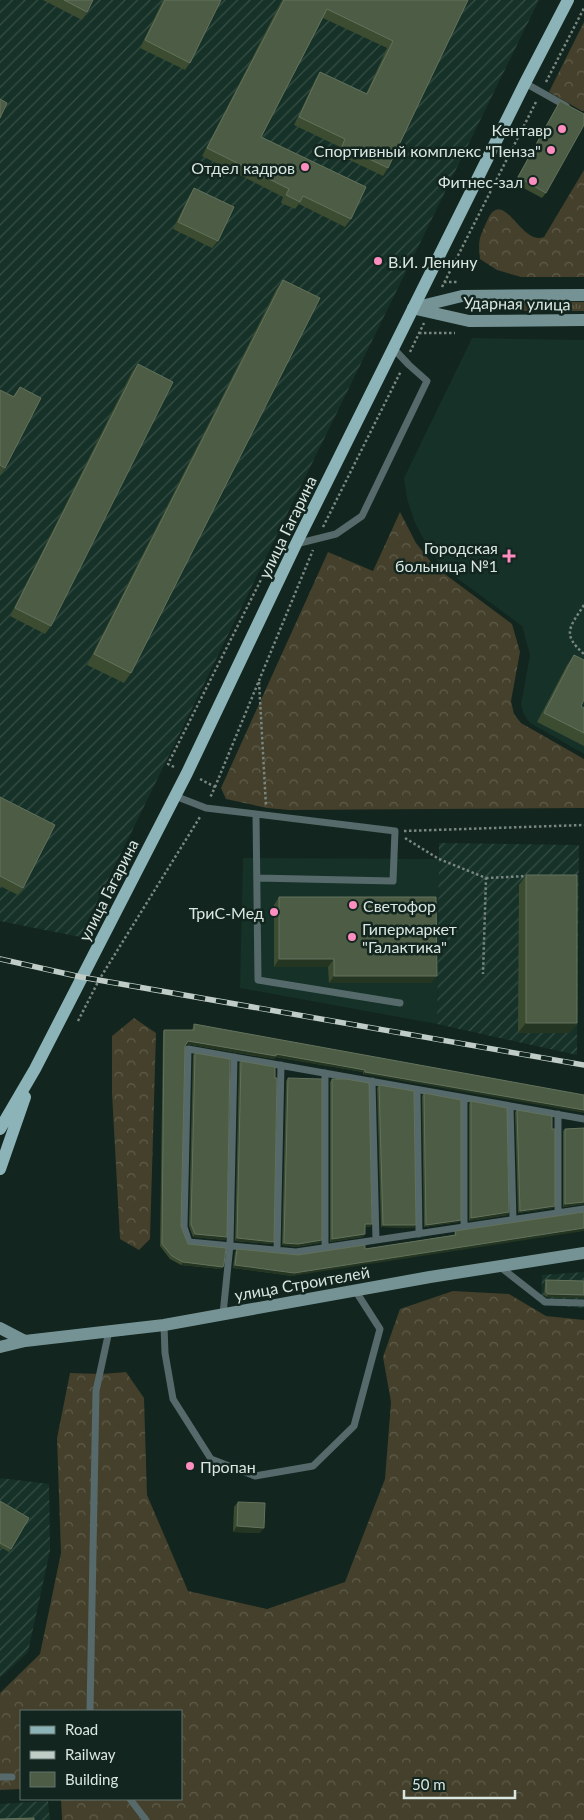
<svg xmlns="http://www.w3.org/2000/svg" width="584" height="1820" font-family="Lato,sans-serif">
  <style>
    .built { fill: #163127 }
    .industrial { fill: url(#industrial-furrows) }
    .forest { fill: url(#forest-crowns) }
    .park { fill: url(#park-tufts) }
    .lines { fill: none; stroke-linecap: round; stroke-linejoin: round }
    .path { stroke: #788781; stroke-width: 2.5; stroke-dasharray: 2.5 2.5; stroke-linecap: butt }
    .lane { stroke: #56696b; stroke-width: 7 }
    .secondary { stroke: #759395; stroke-width: 12 }
    .primary { stroke: #8cb3b7; stroke-width: 12 }
    .rail-casing { stroke: #c0cdc7; stroke-width: 5.5 }
    .rail { stroke: #12251e; stroke-width: 4; stroke-dasharray: 11; stroke-linecap: butt }
    .wall { fill: #3c4c31 }
    .shaded-wall { fill: #243522 }
    .building { fill: #4d5c44; stroke: #63725d }
    .poi-dot { fill: #fd8ebf; stroke: #12251e; stroke-width: 2 }
    .labels { text-anchor: middle; dominant-baseline: central; stroke-width: 5; stroke-linejoin: round; paint-order: stroke }
    .poi-label { font-size: 16px; fill: #dae6e1; stroke: #12251e; text-anchor: end }
    .street-label { font-size: 16px; fill: #dae6e1; stroke: #12251e }
  </style>
  <defs>
    <pattern id="industrial-furrows" width="10" height="10" patternUnits="userSpaceOnUse" patternTransform="scale(1.25)"><rect width="10" height="10" fill="#163127"/><path d="M-1 1l2-2M0 10L10 0M9 11l2-2" fill="none" stroke="#374f46"/></pattern>
    <pattern id="forest-crowns" width="20" height="18" patternUnits="userSpaceOnUse" patternTransform="scale(1.25)"><rect width="20" height="18" fill="#44402c"/><path d="M2 6a3 3 0 1 1 6 0M12 15a3 3 0 1 1 6 0" fill="none" stroke="#5e5c4a"/></pattern>
    <pattern id="park-tufts" width="24" height="20" patternUnits="userSpaceOnUse" patternTransform="scale(1.25)"><rect width="24" height="20" fill="#44402c"/><path d="M3 7l-1-3M5 7V3M7 7l1-3M15 17l-1-3M17 17v-4M19 17l1-3" fill="none" stroke="#5e5c4a"/></pattern>
  </defs>
  <rect width="100%" height="100%" fill="#12251e"/>
  <path class="built" d="M472,338L584,340V754L530,723L524,715L521,704L530,655L522,626L442,567L427,545L415,523L407,499L404,478Z
    M243,858L439,859L437,1024L240,988Z"/>
  <path class="industrial" d="M0,0H539L80,937L0,921Z
    M439,843L579,845L577,1055L437,1024Z
    M584,1272V1308L541,1305L542,1275Z
    M0,1478L49,1484L50,1551L28,1652L0,1678Z
    M48,1801L50,1820H0V1804Z"/>
  <path class="forest" d="M584,22V111H582L549,92Z
    M584,170V277H521L497,270L480,259C478,239 479,239 487,221C503,184 521,247 544,237Z
    M400,512L416,543L434,566L512,624L520,652L511,701L514,714L521,723L584,759V808L289,810L267,808L226,799L221,788L328,552L373,571Z
    M134,1018L156,1033L150,1239L139,1250L120,1239L112,1093V1036Z
    M453,1291L509,1294L546,1316L584,1320V1820H62L61,1799H181V1711H21V1789L0,1790V1693L40,1654L61,1553L57,1438L70,1373L102,1374L126,1372L144,1398L147,1495L188,1591L267,1609L345,1582L385,1479L391,1402L383,1357L400,1309Z"/>
  <path class="park" d="M469,302H584V311H470L464,307Z"/>
  <g class="lines">
    <path class="path" d="M546,82L584,8
      M444,282H458
      M442,287L537,100
      M419,333H455
      M410,352L424,323
      M323,527L401,371
      M584,605C570,627 561,634 584,654
      M259,682L266,806
      M174,767L168,764L277,548
      M200,779L215,787L210,798
      M215,787L313,550
      M404,831L584,825
      M405,838L439,859L486,878L483,974
      M486,878L527,876
      M78,1021L99,980L200,817"/>
    <path class="lane" d="M525,83L566,106
      M296,544L336,534L362,516L427,381L409,365L393,348
      M175,796L206,808L395,831L393,881L257,878
      M256,814L258,980L400,1003
      M325,1073V1248
      M372,1081L376,1240
      M417,1090L419,1234
      M464,1098V1227
      M510,1106L513,1219
      M584,1119L188,1049L184,1227L189,1242L296,1252L584,1209
      M558,1213V1114
      M277,1250L281,1065
      M499,1266L545,1302L584,1303
      M223,1314L230,1245L234,1057
      M164,1325L165,1353L173,1399L211,1459L255,1476L313,1466L354,1426L380,1329L355,1290
      M90,1711L96,1391L109,1331
      M0,1777H12
      M130,1799L146,1820"/>
    <path class="secondary" d="M413,308L462,296L584,295
      M416,309L469,321L584,320
      M0,1328L25,1341
      M0,1347L25,1341L164,1325L430,1277L584,1253"/>
    <path class="primary" d="M0,1129L35,1069L187,773L296,544L525,83L568,0
      M0,1169L25,1097"/>
    <g class="rail-casing">
      <path id="rail" d="M0,959L81,977L584,1065"/>
    </g>
    <use href="#rail" class="rail"/>
  </g>
  <path class="wall" d="M43,0H93L87,12L82,20Z
    M163,0H221L190,63L185,70L140,48Z
    M282,0H468L388,168L383,176L337,154L340,147L294,125L315,80L320,72L366,94L387,48L323,18L261,137L351,219L345,227L299,204L295,209L281,203L283,197L202,156Z
    M560,101L546,193L542,198L514,183Z
    M194,188L218,241L212,248L173,229L189,196Z
    M283,280L131,673L124,683L87,665L276,290Z
    M138,364L51,626L45,634L10,616L132,372Z
    M20,387L5,468L0,475V390L13,396Z
    M574,655L581,706L584,708V746L537,722L567,665Z
    M0,797L23,888L18,895L0,886Z
    M526,875L570,1033H518L519,885Z
    M279,897L431,983H329L328,967H274V905Z
    M194,1024L584,1095L363,1074V1072L275,1057L274,1059L186,1044L185,1046L181,1226L188,1244L221,1269L181,1265L170,1259L160,1246L163,1032L164,1030H192Z
    M195,1053L227,1237L225,1240L193,1237L189,1226L193,1055Z
    M241,1061L272,1244L235,1241L239,1063Z
    M288,1078L322,1240L320,1243L296,1247L282,1245L286,1081Z
    M332,1079L372,1224L370,1227H365V1234L363,1237L330,1242V1082Z
    M379,1085L414,1228L381,1227L377,1088Z
    M424,1093L461,1220L459,1222L424,1227L422,1096Z
    M471,1101L509,1212L508,1215L469,1221V1104Z
    M517,1110L555,1206L553,1208L518,1213L515,1112Z
    M584,1128V1204L563,1207V1131L565,1129Z
    M584,1212L292,1276L233,1268L235,1252L237,1249L298,1255L365,1249L454,1235L455,1231Z
    M546,1280L584,1281V1298L547,1297L544,1295L545,1283Z
    M0,1501L11,1549L9,1552L0,1547Z
    M238,1502L260,1533L233,1532L234,1507Z"/>
  <path class="shaded-wall" d="M279,959H334L328,967H274Z
    M334,976H437L431,983H329Z
    M526,1023H577L570,1033H518Z
    M188,1041L276,1054L365,1070L363,1072L275,1057L274,1059L186,1044Z
    M365,1072L584,1110V1113L363,1074Z
    M584,1202V1204L563,1207L565,1204Z
    M555,1206L553,1208L518,1213L520,1211Z
    M509,1212L508,1215L469,1221L471,1218Z
    M461,1220L459,1222L424,1227L426,1225Z
    M365,1224H372L370,1227H364Z
    M383,1225H416L414,1228L381,1227Z
    M584,1228V1231L292,1276L233,1268L235,1265Z
    M195,1234L227,1237L225,1240L193,1237Z
    M365,1234L363,1237L330,1242L332,1239Z
    M237,1238L274,1242L272,1244L235,1241Z
    M322,1240L320,1243L296,1247L282,1245L284,1243Z
    M183,1262L223,1267L221,1269L181,1265Z
    M548,1294L584,1295V1298L547,1297Z
    M237,1526L264,1528L260,1533L233,1532Z"/>
  <path class="building" d="M64,0H93L87,12Z
    M165,0H221L190,63L145,40Z
    M284,0H468L388,168L342,146L345,139L299,117L320,72L367,94L393,41L327,9L261,137L366,187L351,219L303,196L300,202L286,195L289,189L207,148Z
    M0,99L7,103L0,118Z
    M560,101L584,114V125L546,193L518,177Z
    M194,188L234,207L218,241L178,222Z
    M283,280L320,298L131,673L94,654Z
    M138,364L173,382L51,626L15,608Z
    M20,387L41,398L5,468L0,465V390L14,397Z
    M574,655L584,660V700L581,706L584,708V733L544,713Z
    M0,797L55,825L23,888L0,876Z
    M526,875H577V1023H526Z
    M279,897H436L437,976H334V959H279Z
    M194,1024L584,1095V1110L365,1072V1070L276,1054V1056L188,1041L185,1046L181,1226L188,1244L226,1248L224,1264L223,1267L183,1262L172,1256L162,1244L164,1030H194Z
    M195,1053L230,1059L227,1237L195,1234L191,1224Z
    M241,1061L275,1067V1078H277L274,1242L237,1238Z
    M288,1078L322,1079V1240L298,1244L284,1243Z
    M332,1079H346L369,1083L372,1224H365V1234L332,1239Z
    M379,1085L414,1091L416,1225H383Z
    M424,1093L461,1100V1220L426,1225Z
    M471,1101L507,1108L509,1212L471,1218Z
    M517,1110L552,1116V1129H555V1206L520,1211Z
    M584,1128V1202L565,1204V1129Z
    M584,1212V1228L294,1273L235,1265L237,1249L298,1255L365,1245V1249L456,1235L455,1231Z
    M546,1280L584,1281V1295L548,1294L546,1292Z
    M0,1501L29,1518L11,1549L0,1543Z
    M238,1502L265,1503L264,1528L237,1526Z
    M34,1818V1820H0V1819Z"/>
  <g class="poi-dot">
    <circle cx="562" cy="129" r="5"/>
    <circle cx="551" cy="150" r="5"/>
    <circle cx="305" cy="167" r="5"/>
    <circle cx="533" cy="181" r="5"/>
    <circle cx="378" cy="261" r="5"/>
    <path d="M506.5 548.5h5v5h5v5h-5v5h-5v-5h-5v-5h5z"/>
    <circle cx="353" cy="905" r="5"/>
    <circle cx="274" cy="912" r="5"/>
    <circle cx="352" cy="937" r="5"/>
    <circle cx="190" cy="1466" r="5"/>
  </g>
  <g class="labels">
    <g class="poi-label">
      <text x="552" y="129">Кентавр</text>
      <text x="541" y="150">Спортивный комплекс "Пенза"</text>
      <text x="295" y="167">Отдел кадров</text>
      <text x="523" y="181">Фитнес-зал</text>
      <text x="388" y="261" text-anchor="start">В.И. Ленину</text>
      <text x="498" y="547">Городская<tspan x="498" dy="18">больница №1</tspan></text>
      <text x="363" y="905" text-anchor="start">Светофор</text>
      <text x="264" y="912">ТриС-Мед</text>
      <text x="362" y="928" text-anchor="start">Гипермаркет<tspan x="362" dy="18">"Галактика"</tspan></text>
      <text x="200" y="1466" text-anchor="start">Пропан</text>
    </g>
    <g class="street-label">
      <text transform="translate(517 303) rotate(1)">Ударная улица</text>
      <text transform="translate(287 527) rotate(-64)">улица Гагарина</text>
      <text transform="translate(108 890) rotate(-63)">улица Гагарина</text>
      <text transform="translate(302 1283) rotate(-10)">улица Строителей</text>
    </g>
  </g>
  <rect x="20" y="1710" width="162" height="90" fill="#12251e" stroke="#62726c"/>
  <rect x="30" y="1726" width="25" height="8" fill="#8cb3b7" stroke="#62726c"/>
  <text x="65" y="1735" font-size="15" fill="#dae6e1">Road</text>
  <rect x="30" y="1751" width="25" height="8" fill="#c0cdc7" stroke="#62726c"/>
  <text x="65" y="1760" font-size="15" fill="#dae6e1">Railway</text>
  <rect x="30" y="1772" width="25" height="15" fill="#4d5c44" stroke="#62726c"/>
  <text x="65" y="1785" font-size="15" fill="#dae6e1">Building</text>
  <path d="M404 1790v8h111v-8" fill="none" stroke="#dae6e1" stroke-width="2.5"/>
  <text x="412" y="1790" font-size="15" fill="#dae6e1" stroke="#12251e" stroke-width="4" paint-order="stroke">50 m</text>
</svg>
